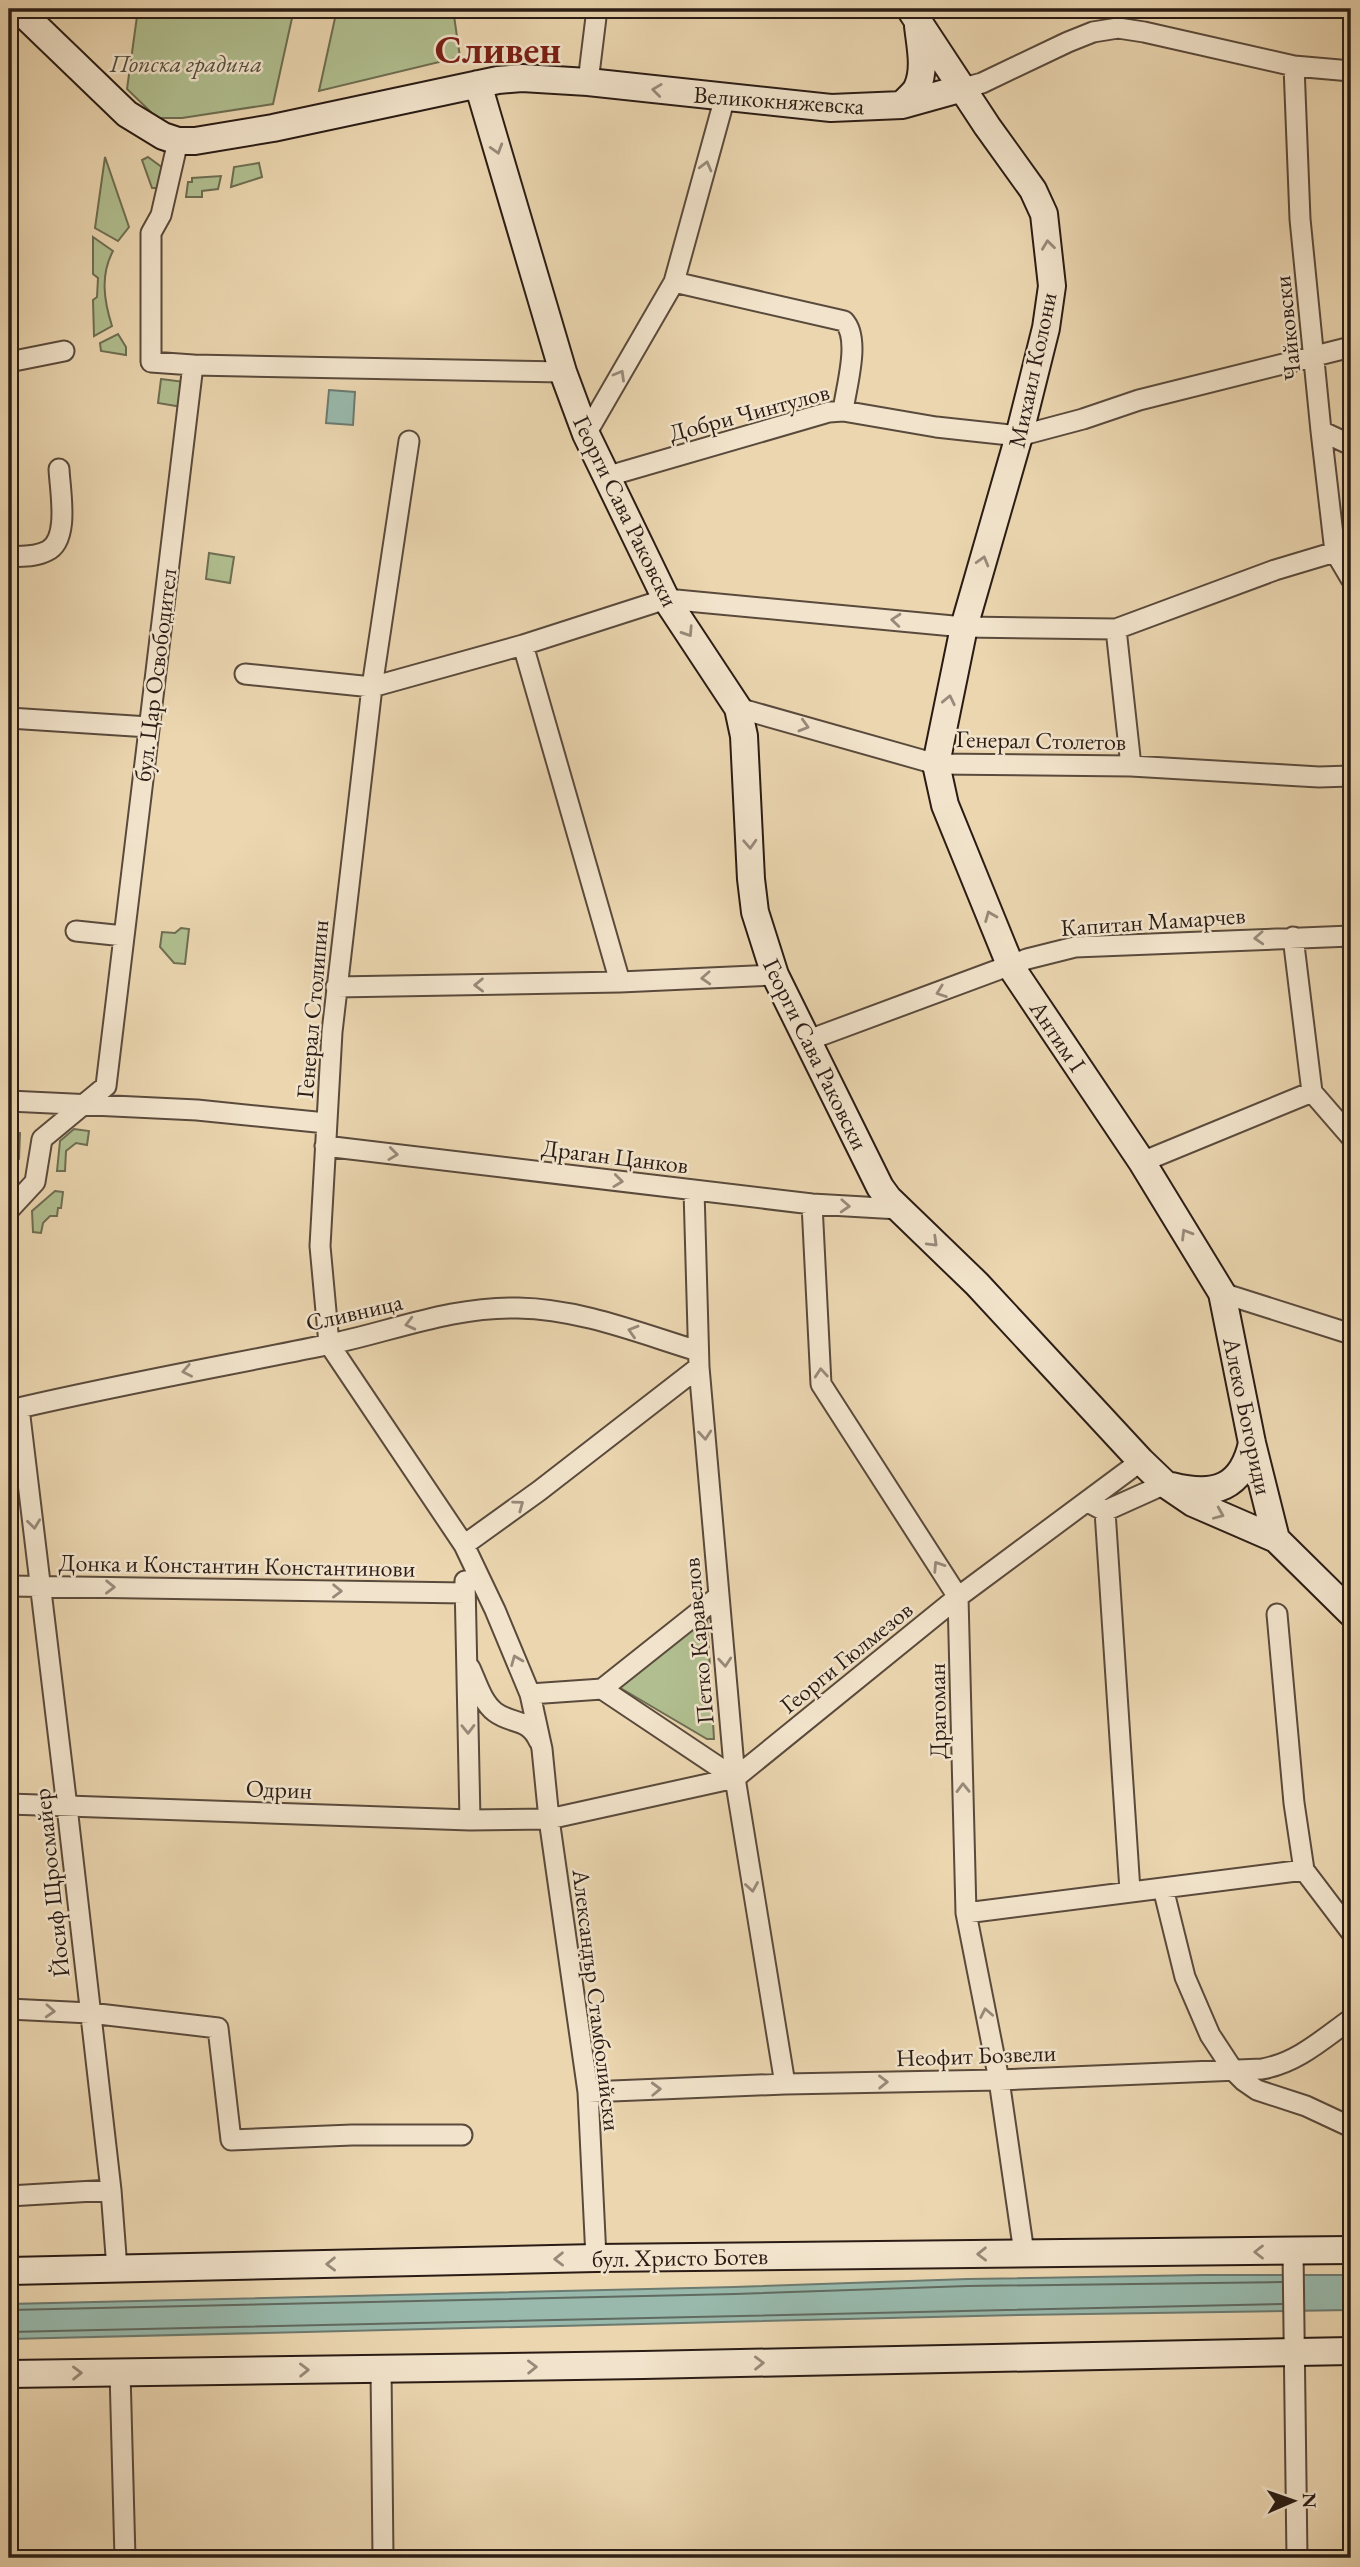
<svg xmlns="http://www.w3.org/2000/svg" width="1360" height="2567" font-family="'EB Garamond',serif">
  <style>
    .green { fill: #b1bf90; stroke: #6e6e52; stroke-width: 2 }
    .water { fill: #98b9ac; stroke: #6c7a70; stroke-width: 2 }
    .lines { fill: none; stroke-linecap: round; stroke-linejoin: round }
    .shore { stroke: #616a60; stroke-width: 2 }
    .street-casing { stroke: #5a4a3c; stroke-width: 23 }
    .secondary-casing { stroke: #2a1c15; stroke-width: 30 }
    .street { stroke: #f2e4cc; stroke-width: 19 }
    .secondary { stroke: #f2e4cc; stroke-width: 26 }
    .oneway { stroke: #988a7a }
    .labels { text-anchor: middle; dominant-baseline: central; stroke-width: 5; stroke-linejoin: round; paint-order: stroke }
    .park-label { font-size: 24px; font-style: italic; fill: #524d3a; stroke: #f2e4cc }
    .street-label { font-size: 24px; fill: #2a1c15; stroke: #f2e4cc }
    .town-label { font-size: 38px; font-weight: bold; fill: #7a1f14; stroke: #f2e4cc }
  </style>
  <rect width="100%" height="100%" fill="#ebd6b0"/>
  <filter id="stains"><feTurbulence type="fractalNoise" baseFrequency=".00286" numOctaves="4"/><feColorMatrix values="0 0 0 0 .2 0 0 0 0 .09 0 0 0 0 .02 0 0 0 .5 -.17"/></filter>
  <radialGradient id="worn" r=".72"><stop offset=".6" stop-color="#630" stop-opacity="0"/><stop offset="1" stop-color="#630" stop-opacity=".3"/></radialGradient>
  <path class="green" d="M138,9H294L273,104L182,118H157L127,89Z
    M337,9H453L460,57L319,91Z
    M105,157L129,227L118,241L95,228Z
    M148,157L167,171L162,188H152L142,160Z
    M259,163L262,177L231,187L234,167Z
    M221,176L218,189L202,191V197H186L188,182H192V178Z
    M93,237L113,251C100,275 104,301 112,326L94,336L93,300L97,297L98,278L93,274Z
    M118,334L126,347V355L101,351L100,343Z
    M161,379L185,382L182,407L158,403Z
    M209,553L234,557L230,583L206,579Z
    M181,928L189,929L185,964L174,963L160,947L162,932L175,933Z
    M9,1125L15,1126V1132L20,1133L19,1159L10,1166Z
    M74,1129L89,1131L87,1145L76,1143L66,1151L65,1171H57L60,1141Z
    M55,1191L63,1192L61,1208H58L57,1216H50L43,1223L41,1233L33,1232L32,1211Z
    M707,1616L714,1739H707L617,1686Z"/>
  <path class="water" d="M329,390L355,392L353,425L326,423Z
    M1204,2275H1351V2310L1018,2315L9,2339V2304L734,2287L968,2279Z"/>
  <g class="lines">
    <path class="shore" d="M9,2310L735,2294L968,2286L1282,2282
      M9,2332L1282,2304"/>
    <g class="street-casing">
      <path id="street" d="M1294,66L1300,219L1321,431L1335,552L1351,579
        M588,82L597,9
        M963,88L982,83L1068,42L1093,32L1118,28L1144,32L1294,66L1351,71
        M674,282L844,321C861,339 846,387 843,411
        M9,362L64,351
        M193,365L563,372
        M1321,431L1351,445
        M586,434L674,282L725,97
        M409,441L372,687L332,1032L320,1246L329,1344L464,1545L495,1610L530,1694L542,1749L549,1819L588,2092L596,2258
        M605,477L829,412L843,411L936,427L1019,436L1083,419L1139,400L1351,347
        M9,557C21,556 36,557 47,551C70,540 60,491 59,469
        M1116,629L1131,766
        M523,645L620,982
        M245,674L372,687L523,645L666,599L964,627L1116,629L1275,570L1335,552
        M738,708L936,764L1131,766L1319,777L1351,776
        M9,718L149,727
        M76,931L124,936
        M336,987L620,982L775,975
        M806,1041L1027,959L1075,947L1351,936
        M1312,1092L1351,1137
        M9,1101L197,1110L326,1123
        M325,1146L812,1204L899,1209
        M1142,1162L1312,1092L1293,937
        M694,1190L699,1367L735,1778L785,2084
        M812,1204L821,1384L958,1597L966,1913L999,2080L1024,2253
        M9,1210L35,1182L42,1139L106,1086L193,365L151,362V233L161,215L178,141
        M1222,1293L1351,1334
        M1088,1502L1105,1511L1130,1891
        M1105,1511L1165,1484
        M464,1545L539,1491L699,1367
        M465,1581L470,1820
        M9,1586L465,1593
        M719,1596L602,1689L735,1778
        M1277,1614L1294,1803L1304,1870L1351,1932
        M470,1668C477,1683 482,1702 495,1712C512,1725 528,1717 539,1741
        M530,1694L602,1689
        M9,1804L470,1820L549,1819L735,1778L958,1597L1141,1461
        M1163,1888L1185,1977L1210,2035L1233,2070L1244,2081L1257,2090L1306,2106L1351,2127
        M966,1913L1304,1870
        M9,2009L90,2013L218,2028L231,2140L352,2135H462
        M588,2092L785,2084L999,2080L1262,2069C1297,2063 1323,2039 1351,2019
        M9,2196L111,2190
        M1293,2252L1297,2558
        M117,2269L111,2190L67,1807L19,1408C122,1384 223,1366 326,1345C390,1332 452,1306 518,1308C580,1309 639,1333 698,1351
        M381,2369L383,2558
        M120,2372L125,2558"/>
    </g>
    <g class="secondary-casing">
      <path id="secondary" d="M18,9L127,114L163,136L178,141H195L273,128L498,80L522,78L588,82L831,108L902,105L963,88
        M910,9L987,126L1033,190L1044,214L1052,286L1046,328L1019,436L964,627L936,764L945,805L1011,967L1142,1162L1222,1293L1252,1443L1276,1539
        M478,84L563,372L586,434L666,599L738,708L744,736L751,879L755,912L775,975L880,1187L888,1198L977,1284L1141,1461L1165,1484L1193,1503L1276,1539L1351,1613
        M902,105C906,100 914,94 917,88C926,69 920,45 918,26
        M1172,1486C1215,1497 1242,1488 1252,1443
        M9,2271L596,2258L1351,2250
        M9,2374L643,2365L1351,2351"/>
    </g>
    <use href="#street" class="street"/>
    <use href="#secondary" class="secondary"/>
  </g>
  <defs><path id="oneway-chevron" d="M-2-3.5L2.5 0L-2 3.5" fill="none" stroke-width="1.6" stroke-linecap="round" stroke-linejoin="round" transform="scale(1.75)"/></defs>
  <g class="oneway">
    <use href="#oneway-chevron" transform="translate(657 90) rotate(-173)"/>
    <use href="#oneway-chevron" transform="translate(497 149) rotate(73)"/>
    <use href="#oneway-chevron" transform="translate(706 166) rotate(-75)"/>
    <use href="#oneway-chevron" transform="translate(1048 245) rotate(-97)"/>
    <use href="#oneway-chevron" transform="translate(620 375) rotate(-60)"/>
    <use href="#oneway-chevron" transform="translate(983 561) rotate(-74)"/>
    <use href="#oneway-chevron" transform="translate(896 620) rotate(-175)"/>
    <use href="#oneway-chevron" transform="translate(688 632) rotate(57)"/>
    <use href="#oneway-chevron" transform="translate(949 700) rotate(-78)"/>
    <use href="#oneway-chevron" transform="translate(804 726) rotate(16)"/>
    <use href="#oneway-chevron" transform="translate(750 844) rotate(87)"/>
    <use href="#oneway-chevron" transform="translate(990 916) rotate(-112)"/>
    <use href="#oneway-chevron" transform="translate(1259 938) rotate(177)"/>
    <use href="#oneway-chevron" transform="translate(706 978) rotate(177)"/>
    <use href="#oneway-chevron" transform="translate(479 985) rotate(179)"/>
    <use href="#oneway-chevron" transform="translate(941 992) rotate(160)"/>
    <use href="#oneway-chevron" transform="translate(393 1154) rotate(7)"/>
    <use href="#oneway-chevron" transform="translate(618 1181) rotate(7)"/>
    <use href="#oneway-chevron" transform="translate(845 1206) rotate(3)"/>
    <use href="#oneway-chevron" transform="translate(1186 1234) rotate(-121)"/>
    <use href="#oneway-chevron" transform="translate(933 1242) rotate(44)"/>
    <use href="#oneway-chevron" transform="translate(410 1324) rotate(166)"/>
    <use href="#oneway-chevron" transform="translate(633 1331) rotate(-163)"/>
    <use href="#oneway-chevron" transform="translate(187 1371) rotate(169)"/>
    <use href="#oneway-chevron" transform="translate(821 1373) rotate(-95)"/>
    <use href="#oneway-chevron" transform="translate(705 1435) rotate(85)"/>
    <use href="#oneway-chevron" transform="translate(519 1505) rotate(-36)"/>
    <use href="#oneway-chevron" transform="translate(1219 1514) rotate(23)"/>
    <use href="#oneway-chevron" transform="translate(34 1524) rotate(83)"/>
    <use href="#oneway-chevron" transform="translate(938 1566) rotate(-123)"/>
    <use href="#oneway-chevron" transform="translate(110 1587) rotate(1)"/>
    <use href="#oneway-chevron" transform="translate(337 1591) rotate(1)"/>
    <use href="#oneway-chevron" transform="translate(516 1660) rotate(-112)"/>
    <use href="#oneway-chevron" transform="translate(725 1662) rotate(85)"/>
    <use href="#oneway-chevron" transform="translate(468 1729) rotate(89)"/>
    <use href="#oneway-chevron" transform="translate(963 1788) rotate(-91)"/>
    <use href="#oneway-chevron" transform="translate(752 1887) rotate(81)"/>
    <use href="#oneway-chevron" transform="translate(50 2011) rotate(3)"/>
    <use href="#oneway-chevron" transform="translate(986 2013) rotate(-101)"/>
    <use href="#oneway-chevron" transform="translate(883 2082) rotate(-1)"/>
    <use href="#oneway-chevron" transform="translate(656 2089) rotate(-2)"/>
    <use href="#oneway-chevron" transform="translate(1259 2252) rotate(180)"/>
    <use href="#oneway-chevron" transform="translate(982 2254) rotate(179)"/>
    <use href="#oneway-chevron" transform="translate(559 2259) rotate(179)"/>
    <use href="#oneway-chevron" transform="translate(331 2264) rotate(179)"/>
    <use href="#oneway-chevron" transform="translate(759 2363) rotate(-1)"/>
    <use href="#oneway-chevron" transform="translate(532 2367) rotate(-1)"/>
    <use href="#oneway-chevron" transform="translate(304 2370) rotate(-1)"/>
    <use href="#oneway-chevron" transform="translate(77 2373) rotate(-1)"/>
  </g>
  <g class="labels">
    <g class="park-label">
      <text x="186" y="63">Попска градина</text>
    </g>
    <g class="street-label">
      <text transform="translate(779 100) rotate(4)">Великокняжевска</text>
      <text transform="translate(1287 328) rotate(-96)">Чайковски</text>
      <text transform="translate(1032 370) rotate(-78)">Михаил Колони</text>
      <text transform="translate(749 412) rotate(-15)">Добри Чинтулов</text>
      <text transform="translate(626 511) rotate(64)">Георги Сава Раковски</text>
      <text transform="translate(155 675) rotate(-83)">бул. Цар Освободител</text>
      <text transform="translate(1041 740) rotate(1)">Генерал Столетов</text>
      <text transform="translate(1153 921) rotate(-4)">Капитан Мамарчев</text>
      <text transform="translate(312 1009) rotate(-85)">Генерал Столипин</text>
      <text transform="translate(1058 1036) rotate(56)">Антим I</text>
      <text transform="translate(816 1054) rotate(64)">Георги Сава Раковски</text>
      <text transform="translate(615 1156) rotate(7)">Драган Цанков</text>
      <text transform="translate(354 1312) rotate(-13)">Сливница</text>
      <text transform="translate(1248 1416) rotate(78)">Алеко Богориди</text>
      <text transform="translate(237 1565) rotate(1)">Донка и Константин Константинови</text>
      <text transform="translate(698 1641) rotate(-95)">Петко Каравелов</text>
      <text transform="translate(846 1657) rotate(-39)">Георги Гюлмезов</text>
      <text transform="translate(937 1711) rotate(-91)">Драгоман</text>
      <text transform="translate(279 1789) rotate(2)">Одрин</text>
      <text transform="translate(51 1883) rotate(-96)">Йосиф Щросмайер</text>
      <text transform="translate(597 2000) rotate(83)">Александър Стамболийски</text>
      <text transform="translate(976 2055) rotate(-2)">Неофит Бозвели</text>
      <text transform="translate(680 2257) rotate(-1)">бул. Христо Ботев</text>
    </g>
    <g class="town-label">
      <text x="498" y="49">Сливен</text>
    </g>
  </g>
  <rect width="1360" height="2567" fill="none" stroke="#ebd6b0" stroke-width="35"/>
  <rect x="10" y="10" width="1339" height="2546" fill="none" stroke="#2a1c15" stroke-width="3.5"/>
  <rect x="18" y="18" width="1325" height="2532" fill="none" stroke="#2a1c15" stroke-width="2"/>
  <g transform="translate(1293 2501) rotate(88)" stroke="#f2e4cc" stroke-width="5" paint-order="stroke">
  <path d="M0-5L12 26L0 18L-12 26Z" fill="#2a1c15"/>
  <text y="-10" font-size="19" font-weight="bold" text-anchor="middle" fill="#2a1c15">N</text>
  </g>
  <rect width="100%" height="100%" filter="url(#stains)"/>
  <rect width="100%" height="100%" fill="url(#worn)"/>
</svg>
